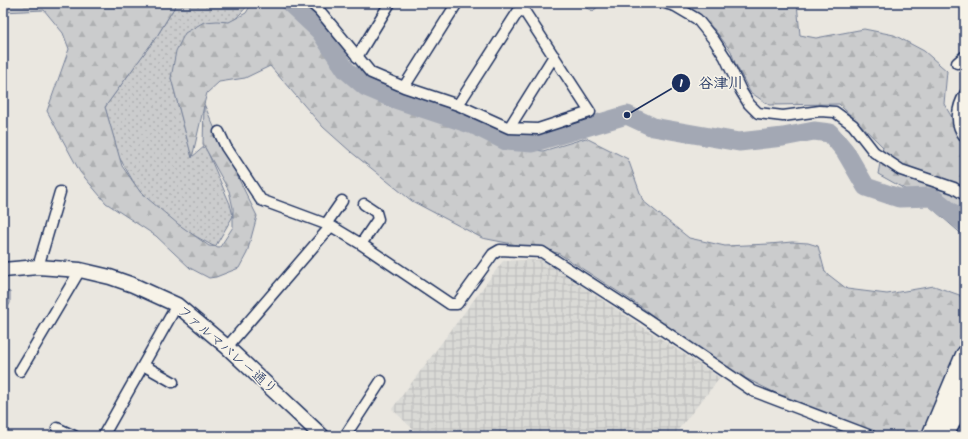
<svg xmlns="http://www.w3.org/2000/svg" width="968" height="439" font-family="Kalam,'Klee One',sans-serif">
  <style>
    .industrial { fill: url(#industrial-grid) }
    .grass { fill: url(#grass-dots); stroke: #737e96 }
    .forest { fill: url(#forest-firs); stroke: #737e96 }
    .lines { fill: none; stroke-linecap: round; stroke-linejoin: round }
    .river { stroke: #a3a8b4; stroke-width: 19 }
    .street-casing { stroke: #1b2f5e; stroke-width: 13 }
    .secondary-casing { stroke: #1b2f5e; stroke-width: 17 }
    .highway-casing { stroke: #1b2f5e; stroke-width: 21 }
    .street { stroke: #f7f3e8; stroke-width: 10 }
    .secondary { stroke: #f7f3e8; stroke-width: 14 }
    .highway { stroke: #f7f3e8; stroke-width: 18 }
    .labels { text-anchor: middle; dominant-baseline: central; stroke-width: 3; stroke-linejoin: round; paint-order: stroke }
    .street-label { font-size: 14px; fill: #1b2f5e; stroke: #f7f3e8 }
    .leader { fill: none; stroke: #1b2f5e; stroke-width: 1.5 }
    .callout-dot { fill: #1b2f5e; stroke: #f7f3e8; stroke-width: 1.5 }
    .mark-label { font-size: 12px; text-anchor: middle; font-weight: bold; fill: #fff }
    .callout-label { font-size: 15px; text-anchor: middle; font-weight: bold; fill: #1b2f5e; stroke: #f7f3e8; stroke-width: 3; stroke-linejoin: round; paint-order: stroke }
  </style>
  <defs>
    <pattern id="industrial-grid" width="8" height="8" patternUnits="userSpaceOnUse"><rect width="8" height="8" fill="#dadad6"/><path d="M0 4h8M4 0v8" fill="none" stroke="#babbba"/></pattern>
    <pattern id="grass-dots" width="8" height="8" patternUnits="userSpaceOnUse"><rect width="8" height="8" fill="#cbcccd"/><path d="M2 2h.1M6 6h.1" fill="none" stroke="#aeb0b2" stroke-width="1.8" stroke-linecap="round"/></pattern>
    <pattern id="forest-firs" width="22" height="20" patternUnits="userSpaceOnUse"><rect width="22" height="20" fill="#cbcccd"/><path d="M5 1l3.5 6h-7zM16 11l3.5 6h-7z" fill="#aeb0b2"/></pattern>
  </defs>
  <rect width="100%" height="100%" fill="#eae7e0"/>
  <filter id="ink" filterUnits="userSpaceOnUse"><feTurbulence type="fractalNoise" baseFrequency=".025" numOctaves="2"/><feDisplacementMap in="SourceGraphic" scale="8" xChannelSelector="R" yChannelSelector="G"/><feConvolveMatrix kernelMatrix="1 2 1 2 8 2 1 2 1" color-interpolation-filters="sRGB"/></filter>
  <g filter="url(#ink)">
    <path class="industrial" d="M542,260L720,378L673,436H420L392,409L503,261Z"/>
    <path class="grass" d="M177,3H250L231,24L171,78L192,157L205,146L230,204L233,216L215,247L170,222L137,188L119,157L105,107L159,33Z"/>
    <path class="forest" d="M3,3H177L157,36L105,107L122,166L141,193L178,224L209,246L220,247L233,227V208L229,191L203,144L204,106L192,158L171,78L176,51L185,33L204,22L217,21L229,22L246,13L252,3H283L303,15L357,88L437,118L506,146L543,151L586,138L628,159L643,201L689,238L725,246L769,244L792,242L808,243L818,246L825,272L847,289L887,294L934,286L965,297V365L925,436H884L810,410L737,374L677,334L640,306L558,253L482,238L412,201L351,152L323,127L270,66L245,78L219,82L207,93L204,104L221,143L257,216L247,253L239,268L216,277L209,278L190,268L156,236L106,203L80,172L47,111L69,49L63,33L44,10L3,12Z
      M575,3H602L593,11Z
      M680,3H797L800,35L816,38L864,29L894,35L924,51L947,71L944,104L960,131L965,130V237L919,197L878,174L883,147L839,104L769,105L750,92L735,63L731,51L714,29Z
      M3,291L10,292V303L3,318Z"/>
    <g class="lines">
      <path class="river" d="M290,3L320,31L346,70L366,87L392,98L476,126L506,141L532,143L627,115L653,127L739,142L783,137L814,131L830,133L845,151L866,187L899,198L932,197L965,223"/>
      <g class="street-casing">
        <path id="street" d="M311,3L319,10L371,73L404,87L458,105L509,128L538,129L590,112L519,3
          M664,3L675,6L697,19L714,40L725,57L741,91L749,104L758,113L783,116L820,111L835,112L853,125L874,152L901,170L954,188L965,195
          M357,57L390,3
          M957,63L965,56
          M404,87L457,3
          M965,94C957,107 954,124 965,137
          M458,105L521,7
          M509,128L554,56
          M219,132L226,147L261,200L331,226
          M326,224L342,201
          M361,244L378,219L376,212L364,204
          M38,267L60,192
          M227,347L331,226L361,244L450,304H457L493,254L500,250L542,252L645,318L753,391L871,436
          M143,365L173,382
          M20,371L80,270
          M57,428L74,436
          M103,436L177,305
          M345,436L381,381"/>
      </g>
      <g class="secondary-casing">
        <path id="secondary" d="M3,270L38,267L80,270L110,277L133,285L177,305L227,347L322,436"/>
      </g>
      <g class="highway-casing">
        <path id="highway" d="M931,436L965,355
          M944,436L965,393"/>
      </g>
      <use href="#street" class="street"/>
      <use href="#secondary" class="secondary"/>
      <use href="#highway" class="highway"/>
    </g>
  </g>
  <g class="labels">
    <g class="street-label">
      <text transform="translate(227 350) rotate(41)">ファルマバレー通り</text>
    </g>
  </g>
  <path class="leader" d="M627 115L681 83"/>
  <g class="callout-dot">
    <circle cx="627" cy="115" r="4"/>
    <circle cx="681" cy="83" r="10"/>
  </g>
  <g class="mark-label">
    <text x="681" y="87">1</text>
  </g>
  <g class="callout-label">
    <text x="721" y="88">谷津川</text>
  </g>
  <rect width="968" height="439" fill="none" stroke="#f7f3e8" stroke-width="16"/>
  <rect x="8" y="8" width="952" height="423" fill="none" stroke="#1b2f5e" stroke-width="1.5" filter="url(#ink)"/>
</svg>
